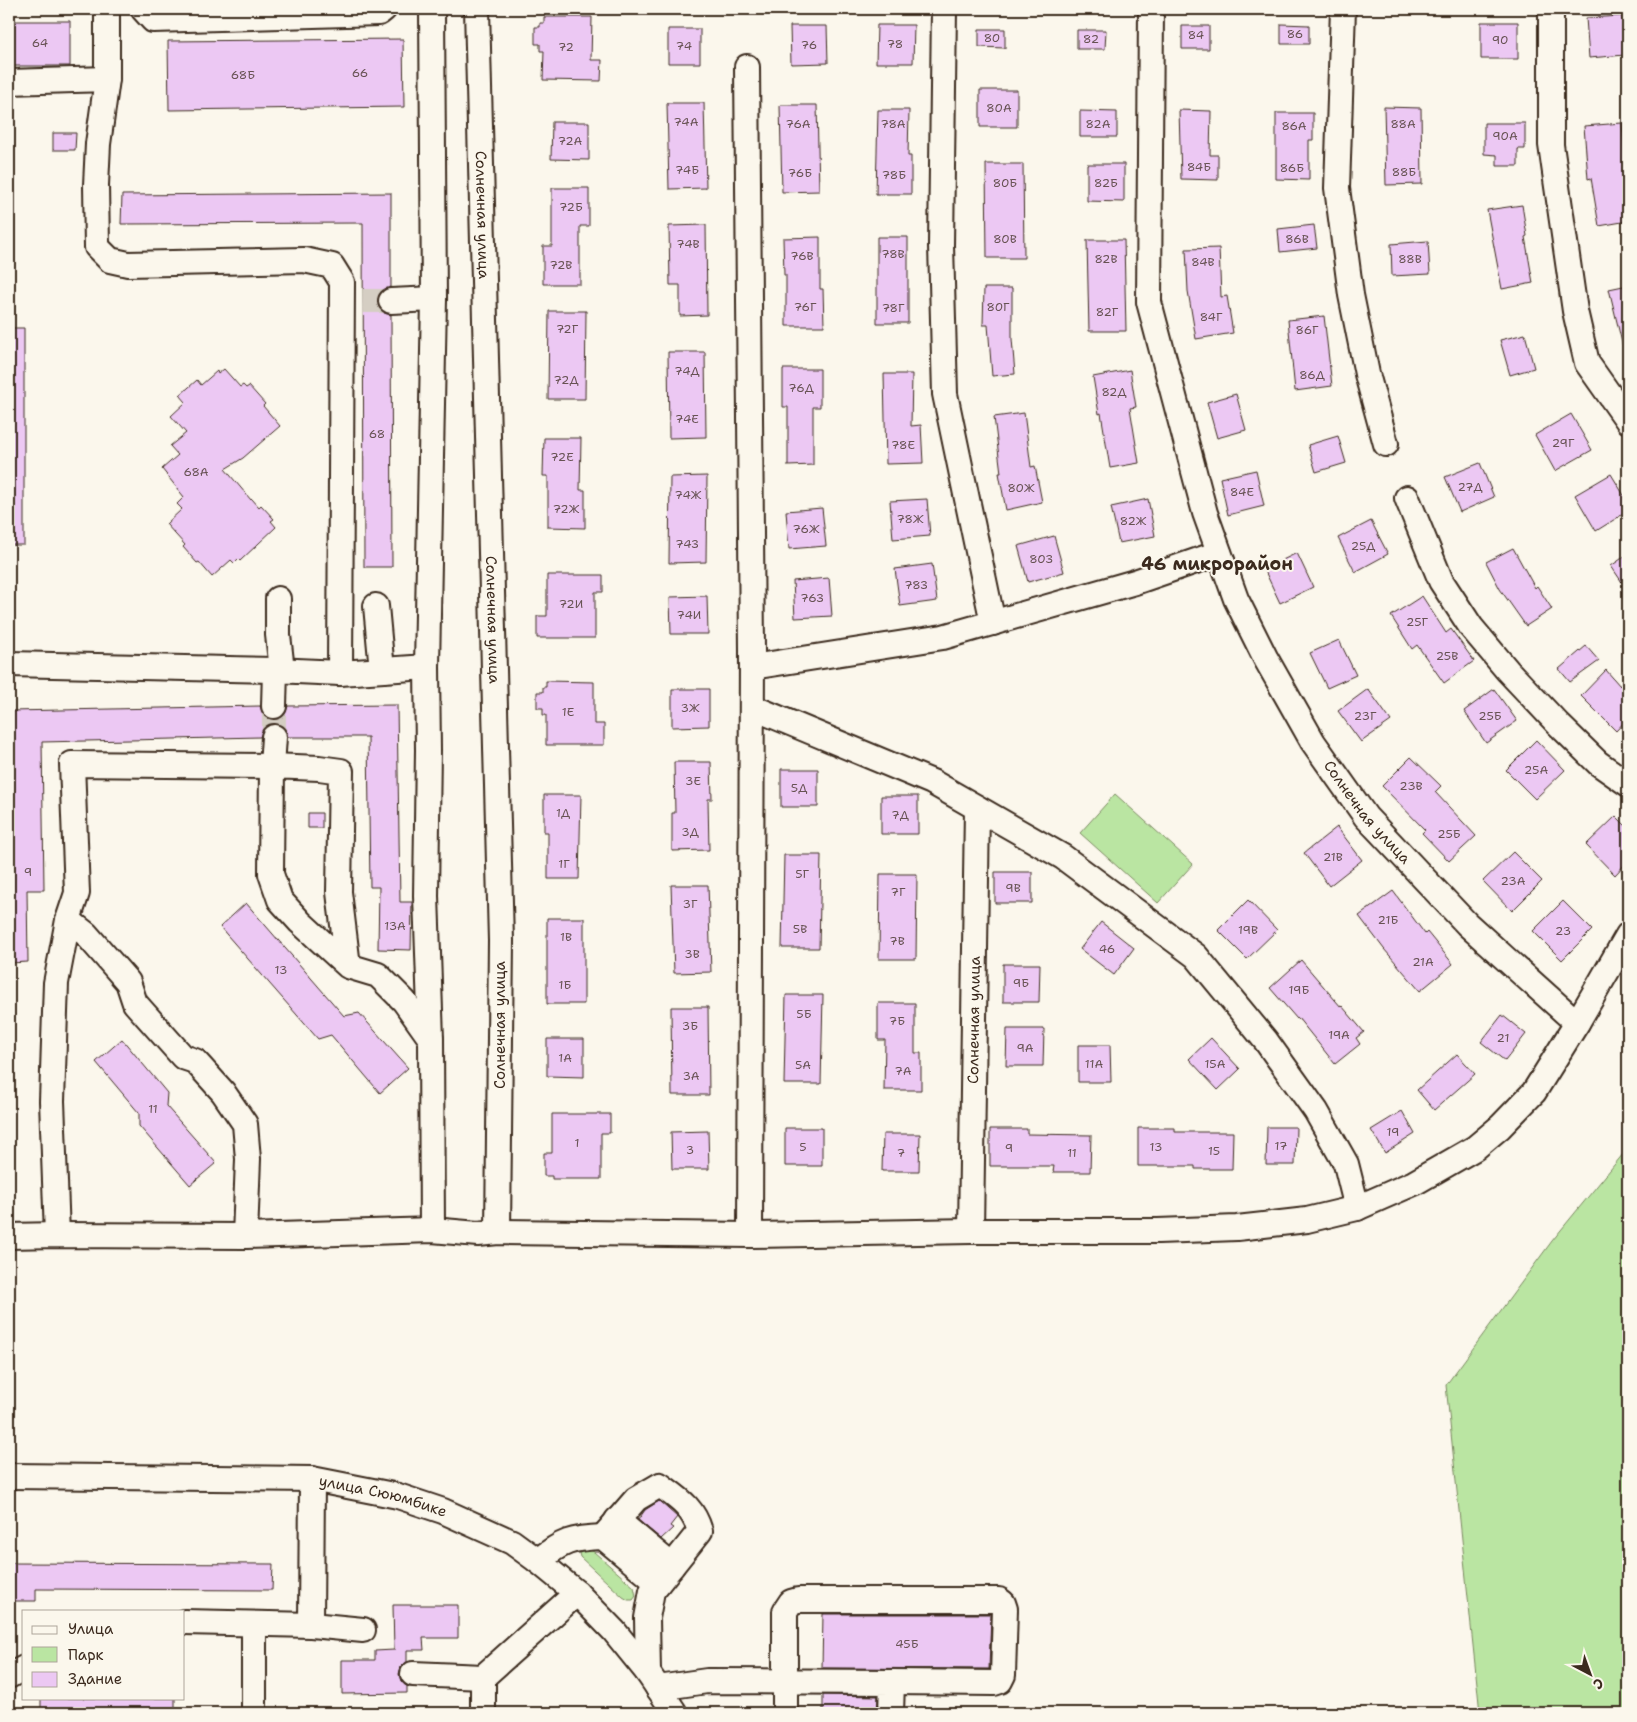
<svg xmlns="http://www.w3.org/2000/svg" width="1637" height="1722" font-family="'Shantell Sans',sans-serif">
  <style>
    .green { fill: #bae5a2; stroke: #7a8860 }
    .building { fill: #ecc8f3; stroke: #3b2a1e }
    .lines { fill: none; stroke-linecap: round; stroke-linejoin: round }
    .minor-tunnel { stroke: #d5cec3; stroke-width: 24; stroke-dasharray: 24 12; stroke-linecap: butt }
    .minor-casing { stroke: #3b2a1e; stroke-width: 28 }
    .minor { stroke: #fbf7ec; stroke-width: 24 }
    .labels { text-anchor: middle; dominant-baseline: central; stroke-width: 4; stroke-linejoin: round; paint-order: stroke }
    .number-label { font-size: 12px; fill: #675253 }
    .street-label { font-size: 15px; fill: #3b2a1e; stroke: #fbf7ec }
    .quarter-label { font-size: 18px; font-weight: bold; fill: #3b2a1e; stroke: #fbf7ec }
  </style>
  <rect width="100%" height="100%" fill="#fbf7ec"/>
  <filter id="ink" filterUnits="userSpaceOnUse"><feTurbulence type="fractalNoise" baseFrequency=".02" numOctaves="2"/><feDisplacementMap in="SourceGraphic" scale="10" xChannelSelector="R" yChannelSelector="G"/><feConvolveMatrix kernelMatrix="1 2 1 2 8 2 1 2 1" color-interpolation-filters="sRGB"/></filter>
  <g filter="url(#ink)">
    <path class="green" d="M1115,794L1193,864L1158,903L1080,833Z
      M1628,1148V1713H1480L1446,1385L1552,1241Z
      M585,1547L594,1552L634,1587L636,1596L633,1600H628L623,1597L580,1557L579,1553L581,1549Z"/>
    <path class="building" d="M1622,16L1625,55L1589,58L1586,18Z
      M544,17H592L591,60H602L601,81L543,80L544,51H540V44H535V27H540V23H544Z
      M9,21H70V66H9Z
      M1481,22H1518V59H1481Z
      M1281,24L1309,25V44H1281Z
      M877,25H914L913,63H876Z
      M790,26H827L828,63L791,64Z
      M1182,26H1209V49H1182Z
      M668,29H700V63H668Z
      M979,29H1005V48L979,47Z
      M1077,30H1106L1105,49H1077Z
      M403,39L404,107L169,110L168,41Z
      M980,90H1017V127H980Z
      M667,103H704L706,188L669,189Z
      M780,105H817L819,191L782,192Z
      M1384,107L1421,108L1422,184L1386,185Z
      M878,110H909L908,156H911V194H876Z
      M1179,110L1211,111L1210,155H1218V180L1181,179Z
      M1080,111L1117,112V137H1080Z
      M1276,113H1313V140H1309V180L1276,179Z
      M552,122H589V160L551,159Z
      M1484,123H1525V149H1518V166H1497V155L1484,154Z
      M1622,123L1628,198V221L1599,226L1591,178L1588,179L1584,126Z
      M53,133H76L75,150H53Z
      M986,164H1023L1024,258H987Z
      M1087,164H1124V202L1087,201Z
      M552,188H589V226H580V284H543V246H552Z
      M391,193V287L383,290L379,294L377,301L380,309L384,313L391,315L392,567H364L363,223L121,224L122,195Z
      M1522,205L1527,236L1525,237L1533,283L1502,289L1487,210Z
      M706,225L707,315L680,316V285H670L669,226Z
      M1314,225L1317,248L1280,252L1278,229Z
      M820,237V289H823L824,326H786V275H784L783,238Z
      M877,237H908V323H877Z
      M1087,240H1124L1126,331H1089Z
      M1428,241L1430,274L1392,276L1391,244Z
      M1219,248L1221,297L1227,296L1233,333L1196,339L1188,291L1186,249Z
      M1628,285V347H1623L1609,289Z
      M984,288H1012V339L1015,374L992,376L988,325H983Z
      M549,311H586L585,399H548Z
      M1324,316L1332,386L1295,391L1288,320Z
      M9,328H24V545H9Z
      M1525,334L1534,368L1510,375L1500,340Z
      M668,352H705L706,437L669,438Z
      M224,369L240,387L243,385L246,388L249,386L265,404L263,406L280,426L243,458L225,469L251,500L252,499L259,507L261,505L274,519L271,521L276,527L240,561L238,559L234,563L231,560L212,577L199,562L197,563L183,547L185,545L166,524L182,509L177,504L184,497L162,469L178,455L170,446L186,433L171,416L186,402L180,395L197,380L201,385L217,371L218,374Z
      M783,369H820V407H813V465L788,466V407H783Z
      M1130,370L1136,407L1130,408L1139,463L1110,468L1101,413L1099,414L1093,377Z
      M884,374H912L911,426L921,425L923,463L886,464Z
      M1236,394L1246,430L1217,438L1207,402Z
      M1024,413L1031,467L1035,466L1042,502L1006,510L999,473H1001L994,417Z
      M1571,414L1592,450L1555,471L1535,435Z
      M1338,436L1346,463L1316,472L1308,445Z
      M544,438H581L580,490H585V528L548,527V476H543Z
      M1480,463L1494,497L1460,512L1445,477Z
      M1256,470L1264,506L1228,515L1220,478Z
      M1611,474L1628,502V511L1596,531L1575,495Z
      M707,476L706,562L669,563L670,477Z
      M927,499L930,536L893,539L890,501Z
      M1148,499L1155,536L1119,543L1111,507Z
      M822,508L826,546L789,549L786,511Z
      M1371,521L1388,554L1355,572L1338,538Z
      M1054,536L1064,572L1028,582L1018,546Z
      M1513,548L1535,588L1537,586L1552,609L1526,626L1500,589L1486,562Z
      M1297,553L1313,587L1280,603L1264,569Z
      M1628,554V591L1611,566Z
      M932,564L937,601L900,606L895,569Z
      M547,575H603V592H595V638H537V616H547Z
      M829,578L832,616L795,618L793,581Z
      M707,596L708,634H671L670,597Z
      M1422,596L1446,633L1451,629L1474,661L1444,683L1417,645L1412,649L1391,616Z
      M1339,640L1356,675L1327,688L1310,653Z
      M1586,646L1599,661L1570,682L1559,669Z
      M1606,670L1620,686L1621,684L1628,691V718L1616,731L1581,696Z
      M546,681L594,682V724H604V745H546V715H543V708H537V692H543V687H546Z
      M672,689H709V726L672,727Z
      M1368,689L1391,721L1361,742L1338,711Z
      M1494,689L1517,721L1486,743L1464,711Z
      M397,705L400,902H412L411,950L378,949L379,887H370L368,737H288L286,731L282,726L274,723L268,725L263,729L260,737L42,742L44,890H27L28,962L9,963V889H13L11,711L260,706L262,712L266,717L274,720L280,718L285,714L288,706Z
      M1536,740L1565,770L1535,799L1506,770Z
      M1411,757L1441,786L1435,792L1476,836L1449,861L1422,833L1425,830L1382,786Z
      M674,762H711L712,799H708L709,850L672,851V813H675Z
      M781,769H818V807H781Z
      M544,795H581L579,879H548V832H544Z
      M881,796H918V834H881Z
      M308,813H322V828H308Z
      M1616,816L1628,828V861L1615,875L1586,845Z
      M1337,827L1362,860L1329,886L1304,853Z
      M1513,852L1542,881L1512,911L1483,881Z
      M784,855H821L819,948H782Z
      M995,872H1032V903H995Z
      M880,874H917L916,959H879Z
      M671,885H708L711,972L674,973Z
      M1393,891L1425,934L1427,932L1453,964L1420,991L1384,949L1359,916Z
      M1248,900L1277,930L1247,959L1218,930Z
      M1563,901L1592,930L1562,960L1533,931Z
      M246,903L344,1016L359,1013L408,1068L380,1093L331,1035L318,1039L220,927Z
      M547,918H584V1004H547Z
      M1101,922L1134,948L1114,975L1080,949Z
      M1301,960L1341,1007L1342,1006L1364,1032L1356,1038L1360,1044L1335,1064L1298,1018L1297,1019L1270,988Z
      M1003,964H1040L1039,1002H1003Z
      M786,995H823L821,1084H784Z
      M878,1003H915V1053H921V1090H884L885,1040H878Z
      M671,1007H708L709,1095H672Z
      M1502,1015L1526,1034L1505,1061L1481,1042Z
      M1007,1029H1044L1043,1066H1006Z
      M1211,1038L1240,1069L1218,1090L1189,1059Z
      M122,1039L167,1093L166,1106L216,1163L190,1185L139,1126V1113L96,1062Z
      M547,1039H584V1077L547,1076Z
      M1078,1045H1110L1111,1082H1078Z
      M1457,1054L1475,1074L1434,1110L1417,1090Z
      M1402,1111L1415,1134L1385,1153L1371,1130Z
      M552,1114H610V1133H601V1179H552V1176H544V1153H552Z
      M1267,1127H1296L1295,1165H1266Z
      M785,1128H822V1166H785Z
      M1138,1128H1175V1132H1233L1232,1169H1195V1166H1138Z
      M990,1129H1027V1134L1091,1135L1090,1172H1053L1054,1166H990Z
      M708,1131L709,1169H672L671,1132Z
      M883,1134H920L919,1171H882Z
      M659,1501L677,1517L670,1526L673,1528L661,1539L638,1520L645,1510Z
      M9,1563L273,1564L272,1590L36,1589V1601H9Z
      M393,1605H458V1638H423L424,1650H407V1662L401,1667L399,1674L401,1681L407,1686V1693L342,1694V1660H375V1651L394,1650Z
      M823,1614H991L989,1669L822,1668Z
      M823,1695L878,1696L877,1713H823Z
      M41,1698H175V1713H41Z"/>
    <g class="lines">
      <path class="minor-tunnel" d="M363,301H391
        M274,706V737"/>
      <g class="minor-casing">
        <g id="minor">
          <path d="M107,9V79L98,144L96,185L97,247L110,260L128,264L304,260L332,266L342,282L340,673"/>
          <path d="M143,9L153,20L379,13L384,9"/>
          <path id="s1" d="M477,9L501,941L498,1232"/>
          <path d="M944,9L941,245L945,394L993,623"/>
          <path id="s2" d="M1151,9L1149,302L1205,513L1236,599L1266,659L1313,742L1366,817L1467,924L1577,1023"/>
          <path d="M1343,9L1337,188L1351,295L1367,374L1386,444"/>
          <path d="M1551,9V145L1575,311L1587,363L1628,421"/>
          <path d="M747,67L752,650L750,1235"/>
          <path d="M9,82L107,79"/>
          <path d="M391,301L434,299"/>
          <path d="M1407,498L1441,581L1471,627L1508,671L1558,724L1598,763L1628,784"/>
          <path d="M278,599V635L282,670"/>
          <path d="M376,606L382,670"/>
          <path d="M9,664L275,670"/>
          <path d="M752,667L943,637L1135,582L1219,553"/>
          <path d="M274,706L275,670L340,673L427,667"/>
          <path d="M752,707L932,782L1063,857L1196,956L1266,1041L1316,1111L1346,1164L1357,1208"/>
          <path d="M68,920L86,934L128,982L135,1003L183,1057L195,1061L223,1092L245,1124L248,1159L245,1236"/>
          <path d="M348,966L339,892L341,771L319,768L272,766L271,874L280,900L300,922L348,966L378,975L404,1001L431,1039"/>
          <path d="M432,1230L431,1039L426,896L428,750L427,667L434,299L432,9"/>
          <path id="s3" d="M971,1231L977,808"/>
          <path d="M57,1235L52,1101L56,983L68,920L77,893L72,764L272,766L274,737"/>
          <path d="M9,1236L57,1235L245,1236L432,1230L478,1234L498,1232L750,1235L971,1231H1158L1237,1228L1307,1220L1357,1208L1414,1183L1475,1148L1500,1127L1534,1092L1577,1023L1628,935"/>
          <path id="s4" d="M9,1476L312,1479L398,1496L443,1511L512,1542L538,1561L577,1593L614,1631L648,1673L675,1713"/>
          <path d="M617,1520L672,1566"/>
          <path d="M603,1537L636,1499L660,1485C679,1499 693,1507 700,1531L652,1591L647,1618L648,1673"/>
          <path d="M538,1561C562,1541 572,1538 603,1537L658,1583"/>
          <path d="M184,1622L311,1625L312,1479"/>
          <path d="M254,1624V1713"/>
          <path d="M311,1625L363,1630"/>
          <path d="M413,1674L483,1677"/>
          <path d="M9,1676L24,1668"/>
          <path d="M658,1688L707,1681L892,1682L891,1713"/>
          <path d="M483,1713V1677L577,1593"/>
          <path d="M785,1713V1611L791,1602L798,1600H999L1003,1603L1005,1609L1003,1675L1000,1681L994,1683L892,1682"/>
        </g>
      </g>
      <use href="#minor" class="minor"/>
    </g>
  </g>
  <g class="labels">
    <g class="number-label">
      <text x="1295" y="34">86</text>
      <text x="1196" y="35">84</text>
      <text x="992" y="38">80</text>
      <text x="1091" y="39">82</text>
      <text x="1500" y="40">90</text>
      <text x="40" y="43">64</text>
      <text x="895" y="44">78</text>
      <text x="809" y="45">76</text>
      <text x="684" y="46">74</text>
      <text x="566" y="47">72</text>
      <text x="360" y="73">66</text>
      <text x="243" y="75">68Б</text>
      <text x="999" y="108">80А</text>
      <text x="686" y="122">74А</text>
      <text x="798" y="124">76А</text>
      <text x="893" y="124">78А</text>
      <text x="1098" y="124">82А</text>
      <text x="1403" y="124">88А</text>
      <text x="1294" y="126">86А</text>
      <text x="1505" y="136">90А</text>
      <text x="570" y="141">72А</text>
      <text x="1199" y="167">84Б</text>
      <text x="1292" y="168">86Б</text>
      <text x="687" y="170">74Б</text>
      <text x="1404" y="172">88Б</text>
      <text x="800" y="173">76Б</text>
      <text x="894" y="175">78Б</text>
      <text x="1005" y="183">80Б</text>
      <text x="1106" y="183">82Б</text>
      <text x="571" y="207">72Б</text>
      <text x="1005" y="239">80В</text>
      <text x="1297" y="239">86В</text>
      <text x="688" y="244">74В</text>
      <text x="893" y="254">78В</text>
      <text x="802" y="256">76В</text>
      <text x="1106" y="259">82В</text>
      <text x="1410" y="259">88В</text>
      <text x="1203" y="262">84В</text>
      <text x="561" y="265">72В</text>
      <text x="805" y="307">76Г</text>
      <text x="998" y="307">80Г</text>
      <text x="893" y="308">78Г</text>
      <text x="1107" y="312">82Г</text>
      <text x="1211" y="317">84Г</text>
      <text x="567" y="329">72Г</text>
      <text x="1307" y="330">86Г</text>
      <text x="687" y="371">74Д</text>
      <text x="1312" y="375">86Д</text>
      <text x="566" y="380">72Д</text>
      <text x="801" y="388">76Д</text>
      <text x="1114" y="392">82Д</text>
      <text x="687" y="419">74Е</text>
      <text x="377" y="434">68</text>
      <text x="1563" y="443">29Г</text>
      <text x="903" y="445">78Е</text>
      <text x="562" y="457">72Е</text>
      <text x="196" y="472">68А</text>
      <text x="1470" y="487">27Д</text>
      <text x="1021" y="488">80Ж</text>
      <text x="1242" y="492">84Е</text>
      <text x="688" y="495">74Ж</text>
      <text x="566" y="509">72Ж</text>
      <text x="910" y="519">78Ж</text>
      <text x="1133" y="521">82Ж</text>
      <text x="806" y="529">76Ж</text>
      <text x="687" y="544">74З</text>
      <text x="1363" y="546">25Д</text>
      <text x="1041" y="559">80З</text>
      <text x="916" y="585">78З</text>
      <text x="812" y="598">76З</text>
      <text x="571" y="604">72И</text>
      <text x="689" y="615">74И</text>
      <text x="1417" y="622">25Г</text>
      <text x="1447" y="656">25В</text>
      <text x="690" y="708">3Ж</text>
      <text x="568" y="712">1Е</text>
      <text x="1365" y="716">23Г</text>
      <text x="1490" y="716">25Б</text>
      <text x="1536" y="770">25А</text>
      <text x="693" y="781">3Е</text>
      <text x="1411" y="786">23В</text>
      <text x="799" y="788">5Д</text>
      <text x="563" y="813">1Д</text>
      <text x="900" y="815">7Д</text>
      <text x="690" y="832">3Д</text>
      <text x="1449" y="834">25Б</text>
      <text x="1333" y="857">21В</text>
      <text x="564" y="864">1Г</text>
      <text x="28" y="872">9</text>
      <text x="802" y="874">5Г</text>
      <text x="1513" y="881">23А</text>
      <text x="1013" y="888">9В</text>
      <text x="898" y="892">7Г</text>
      <text x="690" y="904">3Г</text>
      <text x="1388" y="920">21Б</text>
      <text x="395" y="926">13А</text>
      <text x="800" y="929">5В</text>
      <text x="1248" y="930">19В</text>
      <text x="1563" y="931">23</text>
      <text x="566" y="937">1В</text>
      <text x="897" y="941">7В</text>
      <text x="1107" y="949">46</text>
      <text x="692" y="954">3В</text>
      <text x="1423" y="962">21А</text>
      <text x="281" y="970">13</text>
      <text x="1021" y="983">9Б</text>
      <text x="565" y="985">1Б</text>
      <text x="1299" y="990">19Б</text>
      <text x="804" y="1014">5Б</text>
      <text x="897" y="1021">7Б</text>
      <text x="690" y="1026">3Б</text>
      <text x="1339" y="1035">19А</text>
      <text x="1503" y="1038">21</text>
      <text x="1025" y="1048">9А</text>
      <text x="565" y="1058">1А</text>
      <text x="1094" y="1064">11А</text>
      <text x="1215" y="1064">15А</text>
      <text x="803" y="1065">5А</text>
      <text x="903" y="1071">7А</text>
      <text x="691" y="1076">3А</text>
      <text x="153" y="1109">11</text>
      <text x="1393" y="1132">19</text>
      <text x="577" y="1143">1</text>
      <text x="1281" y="1146">17</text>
      <text x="803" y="1147">5</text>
      <text x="1156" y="1147">13</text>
      <text x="1009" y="1148">9</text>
      <text x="690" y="1150">3</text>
      <text x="1214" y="1151">15</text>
      <text x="901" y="1153">7</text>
      <text x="1072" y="1153">11</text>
      <text x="907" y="1644">45Б</text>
    </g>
    <g class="street-label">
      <text stroke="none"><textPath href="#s1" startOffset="206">Солнечная улица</textPath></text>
      <text stroke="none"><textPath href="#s1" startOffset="611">Солнечная улица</textPath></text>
      <text stroke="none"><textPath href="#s2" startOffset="854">Солнечная улица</textPath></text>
      <text stroke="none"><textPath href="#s3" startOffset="211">Солнечная улица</textPath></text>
      <text transform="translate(500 1025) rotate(-90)">Солнечная улица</text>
      <text stroke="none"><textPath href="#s4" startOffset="376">улица Сююмбике</textPath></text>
    </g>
    <g class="quarter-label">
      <text x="1217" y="564">46 микрорайон</text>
    </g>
  </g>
  <rect width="1637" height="1722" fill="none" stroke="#fbf7ec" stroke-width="30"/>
  <rect x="15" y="15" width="1607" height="1692" fill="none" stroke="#3b2a1e" stroke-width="2" filter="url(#ink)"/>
  <rect x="22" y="1610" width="162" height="90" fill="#fbf7ec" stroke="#aea59a"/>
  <rect x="32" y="1626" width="25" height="8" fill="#fbf7ec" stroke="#aea59a"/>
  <text x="68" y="1634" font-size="15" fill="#3b2a1e">Улица</text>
  <rect x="32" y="1647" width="25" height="15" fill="#bae5a2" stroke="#aea59a"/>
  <text x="68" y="1660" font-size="15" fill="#3b2a1e">Парк</text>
  <rect x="32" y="1672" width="25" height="15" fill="#ecc8f3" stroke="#aea59a"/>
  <text x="68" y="1684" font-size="15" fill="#3b2a1e">Здание</text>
  <g transform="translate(1590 1674) rotate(139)" stroke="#fbf7ec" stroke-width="4" paint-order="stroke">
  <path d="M0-4L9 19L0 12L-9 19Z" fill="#3b2a1e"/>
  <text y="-8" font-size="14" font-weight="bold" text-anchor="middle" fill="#3b2a1e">С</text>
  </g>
</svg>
